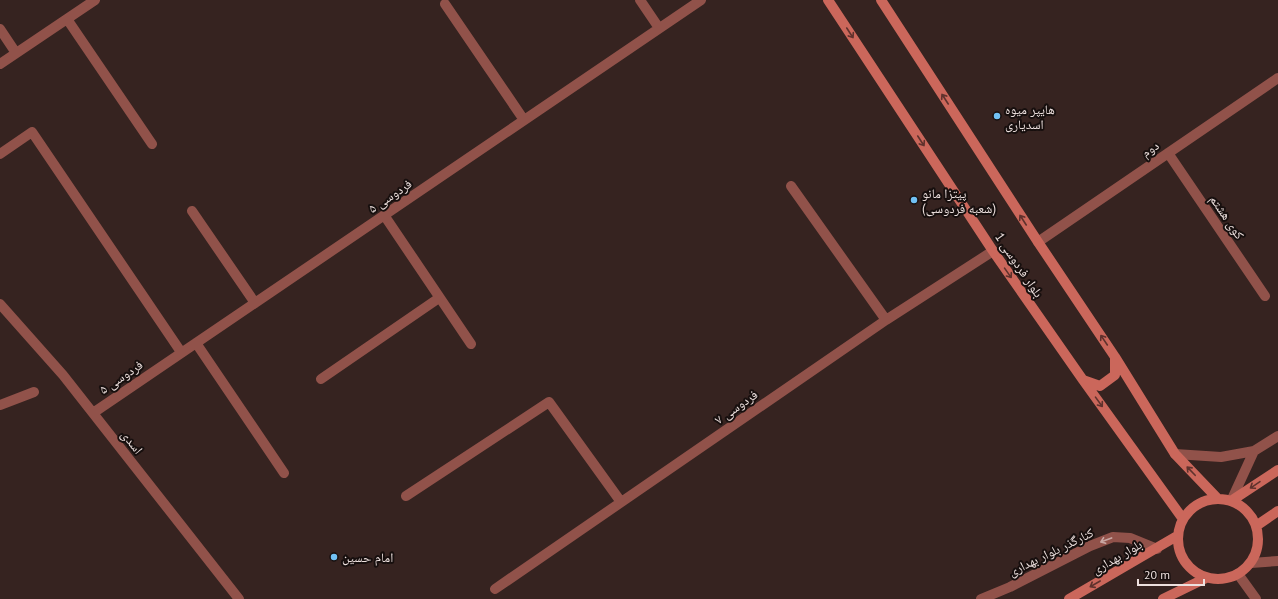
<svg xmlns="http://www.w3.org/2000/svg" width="1278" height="599" font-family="'PT Sans','Noto Naskh Arabic',sans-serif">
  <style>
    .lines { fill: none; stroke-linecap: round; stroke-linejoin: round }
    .minor { stroke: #91524a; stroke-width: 10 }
    .tertiary { stroke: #91524a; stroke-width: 10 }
    .secondary { stroke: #cb675b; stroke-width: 10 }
    .oneway { stroke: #5f322d }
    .oneway2 { stroke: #c8a7a3 }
    .poi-dot { fill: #71c1f5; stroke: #170f0e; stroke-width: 1.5 }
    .labels { text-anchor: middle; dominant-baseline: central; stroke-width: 4; stroke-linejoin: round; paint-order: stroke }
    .poi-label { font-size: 13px; fill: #ede0de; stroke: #170f0e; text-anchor: start }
    .street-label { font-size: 13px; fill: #ede0de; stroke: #170f0e }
  </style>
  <rect width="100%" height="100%" fill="#362320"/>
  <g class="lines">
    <path class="minor" d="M640,0L659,28
      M445,4L524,120
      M67,19L152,144
      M0,29L16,53
      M0,64L95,0
      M1168,153L1265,296
      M0,154L32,132L181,352
      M791,186L886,320
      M192,211L255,303
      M384,215L471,344
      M1038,242L1278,78
      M0,304L63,375L239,599
      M196,343L284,473
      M321,379L439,298
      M0,405L34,392
      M93,413L701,0
      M1175,454L1221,457L1254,451L1278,436
      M406,496L549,402L621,502
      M1231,501L1254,451
      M1251,563L1278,561
      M495,589L886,320L993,251
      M981,599L1010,587L1090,546L1113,537L1130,538L1157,549"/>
    <path class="tertiary" d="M1238,574L1256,599"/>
    <path class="secondary" d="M828,0L993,251L1083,380L1183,519
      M881,0L1038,242L1115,357L1175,454L1218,499
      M1083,380L1100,386L1115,375V357
      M1178 539a40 40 0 1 1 80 0a40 40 0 1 1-80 0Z
      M1231,501L1278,470
      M1256,526L1278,511
      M1069,599L1177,536
      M1163,599L1206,578"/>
  </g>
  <defs><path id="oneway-shaft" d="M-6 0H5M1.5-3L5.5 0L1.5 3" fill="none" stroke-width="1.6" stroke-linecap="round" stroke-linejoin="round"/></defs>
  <g class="oneway">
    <use href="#oneway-shaft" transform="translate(850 33) rotate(57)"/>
    <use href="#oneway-shaft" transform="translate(945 99) rotate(-123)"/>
    <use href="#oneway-shaft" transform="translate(921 141) rotate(57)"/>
    <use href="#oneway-shaft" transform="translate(1023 220) rotate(-123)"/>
    <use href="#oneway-shaft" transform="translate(1008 273) rotate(55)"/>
    <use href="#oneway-shaft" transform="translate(1104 340) rotate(-124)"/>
    <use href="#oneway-shaft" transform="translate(1099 402) rotate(54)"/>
    <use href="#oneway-shaft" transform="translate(1191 471) rotate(-134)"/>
    <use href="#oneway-shaft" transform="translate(1255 485) rotate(146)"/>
    <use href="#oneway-shaft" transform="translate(1095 584) rotate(150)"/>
  </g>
  <use class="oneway2" href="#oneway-shaft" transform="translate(1106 540) rotate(160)"/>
  <g class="poi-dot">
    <circle cx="997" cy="116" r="4"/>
    <circle cx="914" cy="200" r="4"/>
    <circle cx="334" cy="557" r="4"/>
  </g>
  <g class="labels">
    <g class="poi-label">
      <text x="1005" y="109">هایپر میوه<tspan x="1005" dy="15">اسدیاری</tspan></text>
      <text x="922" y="193">پیتزا مانو<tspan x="922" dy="15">(شعبه فردوسی)</tspan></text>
      <text x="342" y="557">امام حسین</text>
    </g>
    <g class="street-label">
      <text transform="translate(1150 149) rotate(-34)">دوم</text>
      <text transform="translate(390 196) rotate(-34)">فردوسی ۵</text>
      <text transform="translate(1227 217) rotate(56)">کوی هشتم</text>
      <text transform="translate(1019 265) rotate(56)">بلوار فردوسی 1</text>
      <text transform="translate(121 377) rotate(-34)">فردوسی ۵</text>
      <text transform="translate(736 407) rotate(-35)">فردوسی ۷</text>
      <text transform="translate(132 442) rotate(52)">اسدی</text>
      <text transform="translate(1051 552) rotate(-26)">کنارگذر بلوار بهداری</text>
      <text transform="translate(1117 557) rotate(-30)">بلوار بهداری</text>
    </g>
  </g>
  <path d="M1138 579v6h66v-6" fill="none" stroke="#ede0de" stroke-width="2"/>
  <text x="1144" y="579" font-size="12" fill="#ede0de" stroke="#170f0e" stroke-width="3" paint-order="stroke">20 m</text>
</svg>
